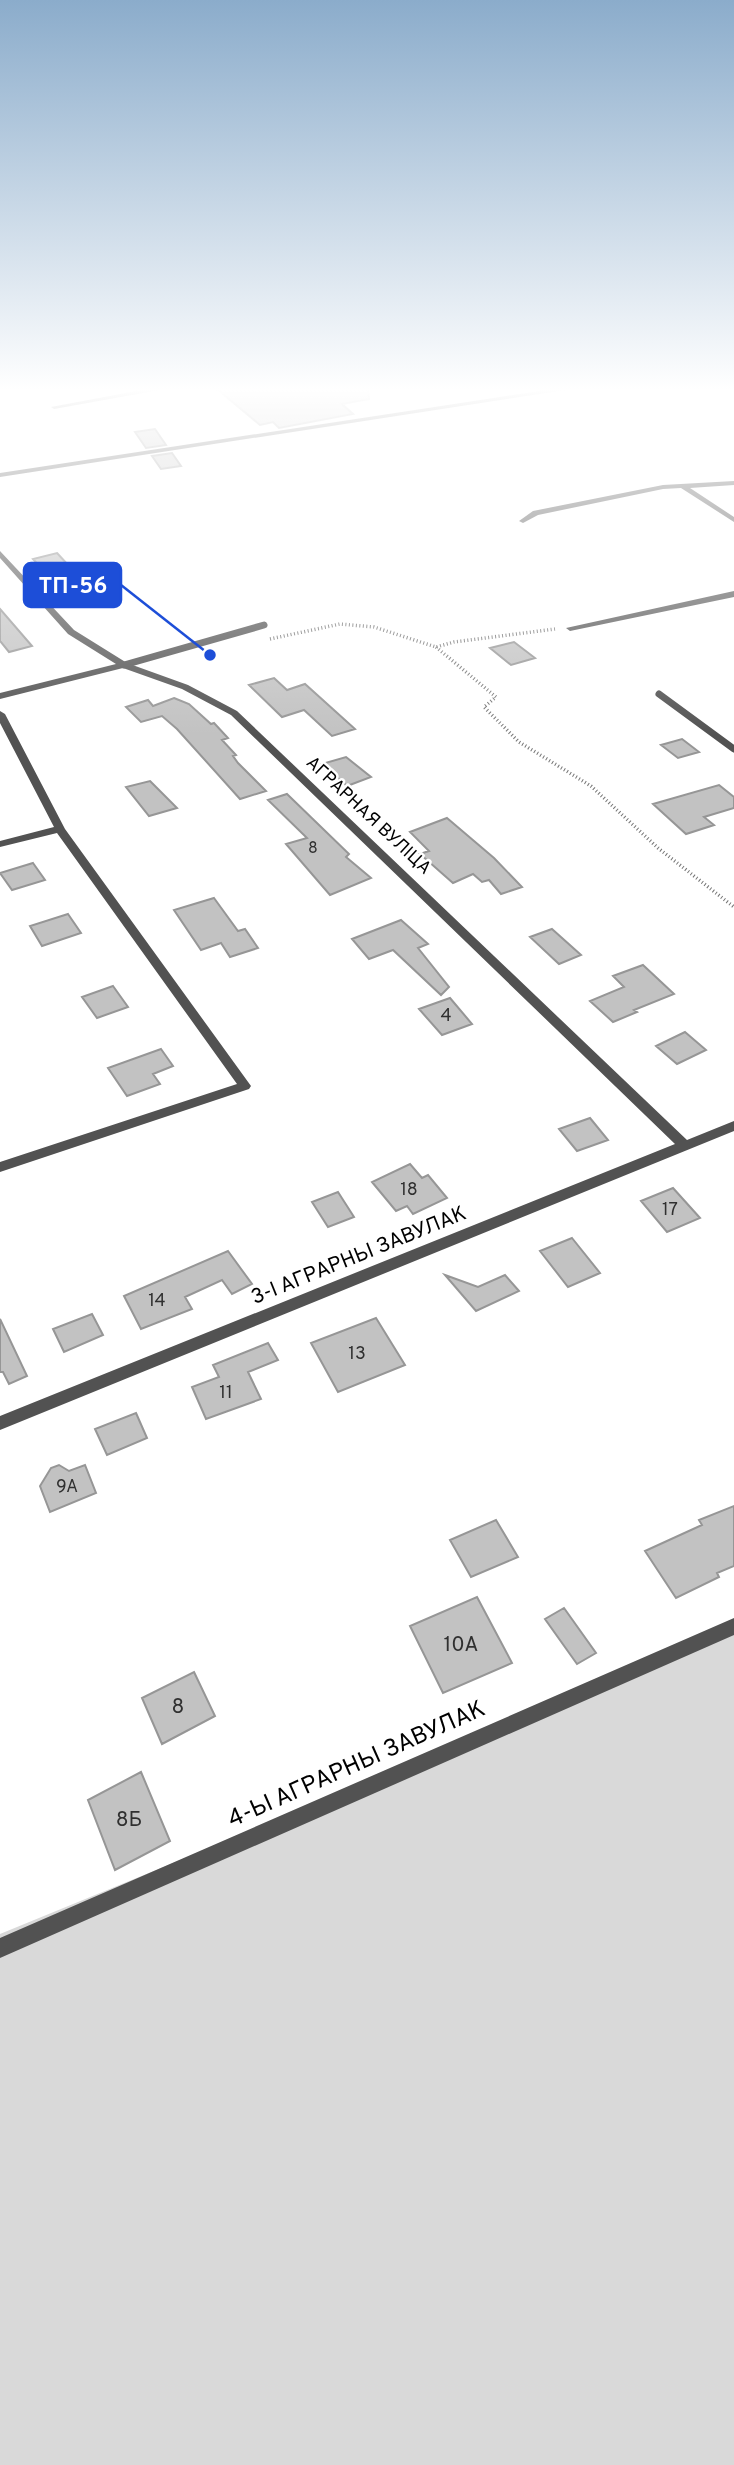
<svg xmlns="http://www.w3.org/2000/svg" width="734" height="2465" font-family="Overpass,sans-serif">
  <style>
    .green { fill: #d9d9d9 }
    .building { fill: #c2c2c2; stroke: #969696; stroke-width: 2 }
    .lines { fill: none; stroke-linecap: round; stroke-linejoin: round }
    .path { stroke: #747474; stroke-width: 3.5; stroke-dasharray: 1 2.5; stroke-linecap: butt }
    .lane { stroke: #525252; stroke-width: 7 }
    .street { fill: #525252; fill-rule: evenodd }
    .labels { text-anchor: middle; dominant-baseline: central; stroke-width: 5; stroke-linejoin: round; paint-order: stroke }
    .far-number-label { font-size: 16px; fill: #303030 }
    .far-street-label { font-size: 18px; fill: #000; stroke: #fff }
    .number-label { font-size: 18px; fill: #303030 }
    .street-label { font-size: 21px; fill: #000; stroke: #fff }
    .near-number-label { font-size: 21px; fill: #303030 }
    .near-street-label { font-size: 24px; fill: #000; stroke: #fff }
    .leader { fill: none; stroke: #1d4ed8; stroke-width: 2.5 }
    .callout-dot { fill: #1d4ed8; stroke: #fff; stroke-width: 2.5 }
    .callout { fill: #1d4ed8; stroke: #1d4ed8; stroke-width: 2.5 }
    .callout-label { font-size: 23px; text-anchor: middle; font-weight: bold; fill: #fff }
  </style>
  <rect width="100%" height="100%" fill="#fff"/>
  <path class="green" d="M734,1633V2465H0V1934Z"/>
  <path class="building" d="M217,389H368L369,399L342,404L353,414L279,428L273,422L260,425Z
    M155,429L166,445L146,448L135,432Z
    M172,453L181,466L161,469L152,456Z
    M57,553L94,593L69,599L33,559Z
    M0,609L32,646L9,652L0,641Z
    M514,642L535,658L511,665L490,648Z
    M274,678L287,690L305,684L355,729L332,736L304,710L282,717L249,685Z
    M174,698L189,704L211,724L214,723L228,738L222,740L236,755L233,756L238,763L266,791L240,799L177,729L162,716L141,722L126,707L148,700L153,706Z
    M682,739L699,752L678,758L661,745Z
    M346,757L371,777L347,786L322,764Z
    M150,781L177,808L149,816L126,787Z
    M719,785L734,797V808L704,817L714,825L686,834L653,804Z
    M287,794L349,854L346,857L371,878L330,895L286,844L307,838L268,800Z
    M447,818L494,858L522,887L501,894L489,880L482,882L473,874L453,883L420,854L429,851L410,832Z
    M33,863L45,880L12,890L0,873Z
    M214,898L238,931L245,929L258,948L230,957L221,943L201,950L174,910Z
    M68,914L81,933L42,946L30,926Z
    M401,920L428,944L418,948L449,987L441,995L393,950L369,959L352,939Z
    M552,929L581,955L559,964L530,937Z
    M643,965L674,994L634,1010L637,1012L613,1022L590,1001L624,987L613,976Z
    M113,986L128,1007L97,1018L82,997Z
    M450,998L472,1024L442,1035L419,1009Z
    M685,1032L706,1050L677,1064L656,1046Z
    M161,1049L173,1066L153,1074L160,1084L127,1096L108,1068Z
    M590,1118L608,1140L577,1151L559,1129Z
    M410,1164L422,1178L428,1175L447,1198L413,1214L407,1206L396,1211L372,1182Z
    M673,1188L700,1218L667,1232L641,1201Z
    M338,1192L354,1217L328,1227L312,1202Z
    M572,1238L600,1273L568,1287L540,1251Z
    M228,1251L252,1284L232,1294L222,1280L185,1297L192,1309L141,1329L124,1296Z
    M445,1275L478,1287L505,1275L519,1291L476,1311Z
    M92,1314L103,1335L64,1352L53,1329Z
    M376,1318L405,1365L338,1392L311,1343Z
    M0,1319L27,1376L9,1384L3,1372H0Z
    M268,1343L278,1360L248,1372L261,1399L206,1419L192,1387L219,1377L213,1365Z
    M136,1413L147,1438L107,1455L95,1429Z
    M59,1465L69,1471L85,1465L96,1493L50,1512L40,1486L51,1468Z
    M734,1506V1566L717,1573L719,1577L676,1598L645,1551L702,1525L699,1520Z
    M496,1520L518,1557L471,1577L450,1540Z
    M477,1597L512,1663L443,1693L410,1626Z
    M564,1608L596,1653L577,1664L545,1619Z
    M194,1672L215,1716L162,1744L142,1698Z
    M141,1772L170,1841L115,1870L88,1800Z"/>
  <g class="lines">
    <path class="path" d="M270,639L340,624L374,627L436,647L454,642L555,629
      M436,647L496,697L484,707L519,742L591,786L658,848L734,907"/>
    <path class="lane" d="M124,665L264,625
      M659,694L734,749"/>
    <path class="street" d="M147,389H165L54,409L51,407Z
      M553,389H572L0,477V473Z
      M734,481V485L690,488L734,517V522L681,488L663,489L538,515L523,523L519,521L533,511L663,485Z
      M0,551L74,630L127,663L188,685L237,711L687,1140L734,1121V1131L0,1430V1416L675,1144L231,715L182,689L123,668L0,699V693L116,664L68,634L0,558Z
      M734,591V597L570,631L566,628Z
      M0,711L5,714L65,829L251,1086L249,1089L0,1172V1162L237,1084L57,833L0,847V841L54,827L0,723Z
      M734,1618V1635L0,1958V1938Z"/>
  </g>
  <linearGradient id="sky" x2="0" y2="1"><stop stop-color="#8baccb"/><stop offset="0.53" stop-color="#fff"/><stop offset="1" stop-color="#fff" stop-opacity="0"/></linearGradient>
  <rect width="734" height="735" fill="url(#sky)"/>
  <g class="labels">
    <g class="far-number-label">
      <text x="313" y="849">8</text>
    </g>
    <g class="far-street-label">
      <text transform="translate(368 816) rotate(43)">АГРАРНАЯ ВУЛІЦА</text>
    </g>
    <g class="number-label">
      <text x="446" y="1016">4</text>
      <text x="409" y="1190">18</text>
      <text x="670" y="1210">17</text>
      <text x="157" y="1301">14</text>
      <text x="357" y="1354">13</text>
      <text x="226" y="1393">11</text>
      <text x="67" y="1487">9А</text>
    </g>
    <g class="street-label">
      <text transform="translate(359 1256) rotate(-22)">3-І АГРАРНЫ ЗАВУЛАК</text>
    </g>
    <g class="near-number-label">
      <text x="461" y="1645">10А</text>
      <text x="178" y="1707">8</text>
      <text x="129" y="1820">8Б</text>
    </g>
    <g class="near-street-label">
      <text transform="translate(357 1765) rotate(-24)">4-Ы АГРАРНЫ ЗАВУЛАК</text>
    </g>
  </g>
  <path class="leader" d="M210 655L121 585"/>
  <circle class="callout-dot" cx="210" cy="655" r="7"/>
  <rect class="callout" x="24" y="563" width="97" height="44" rx="7"/>
  <g class="callout-label">
    <text x="73" y="593">ТП-56</text>
  </g>
</svg>
